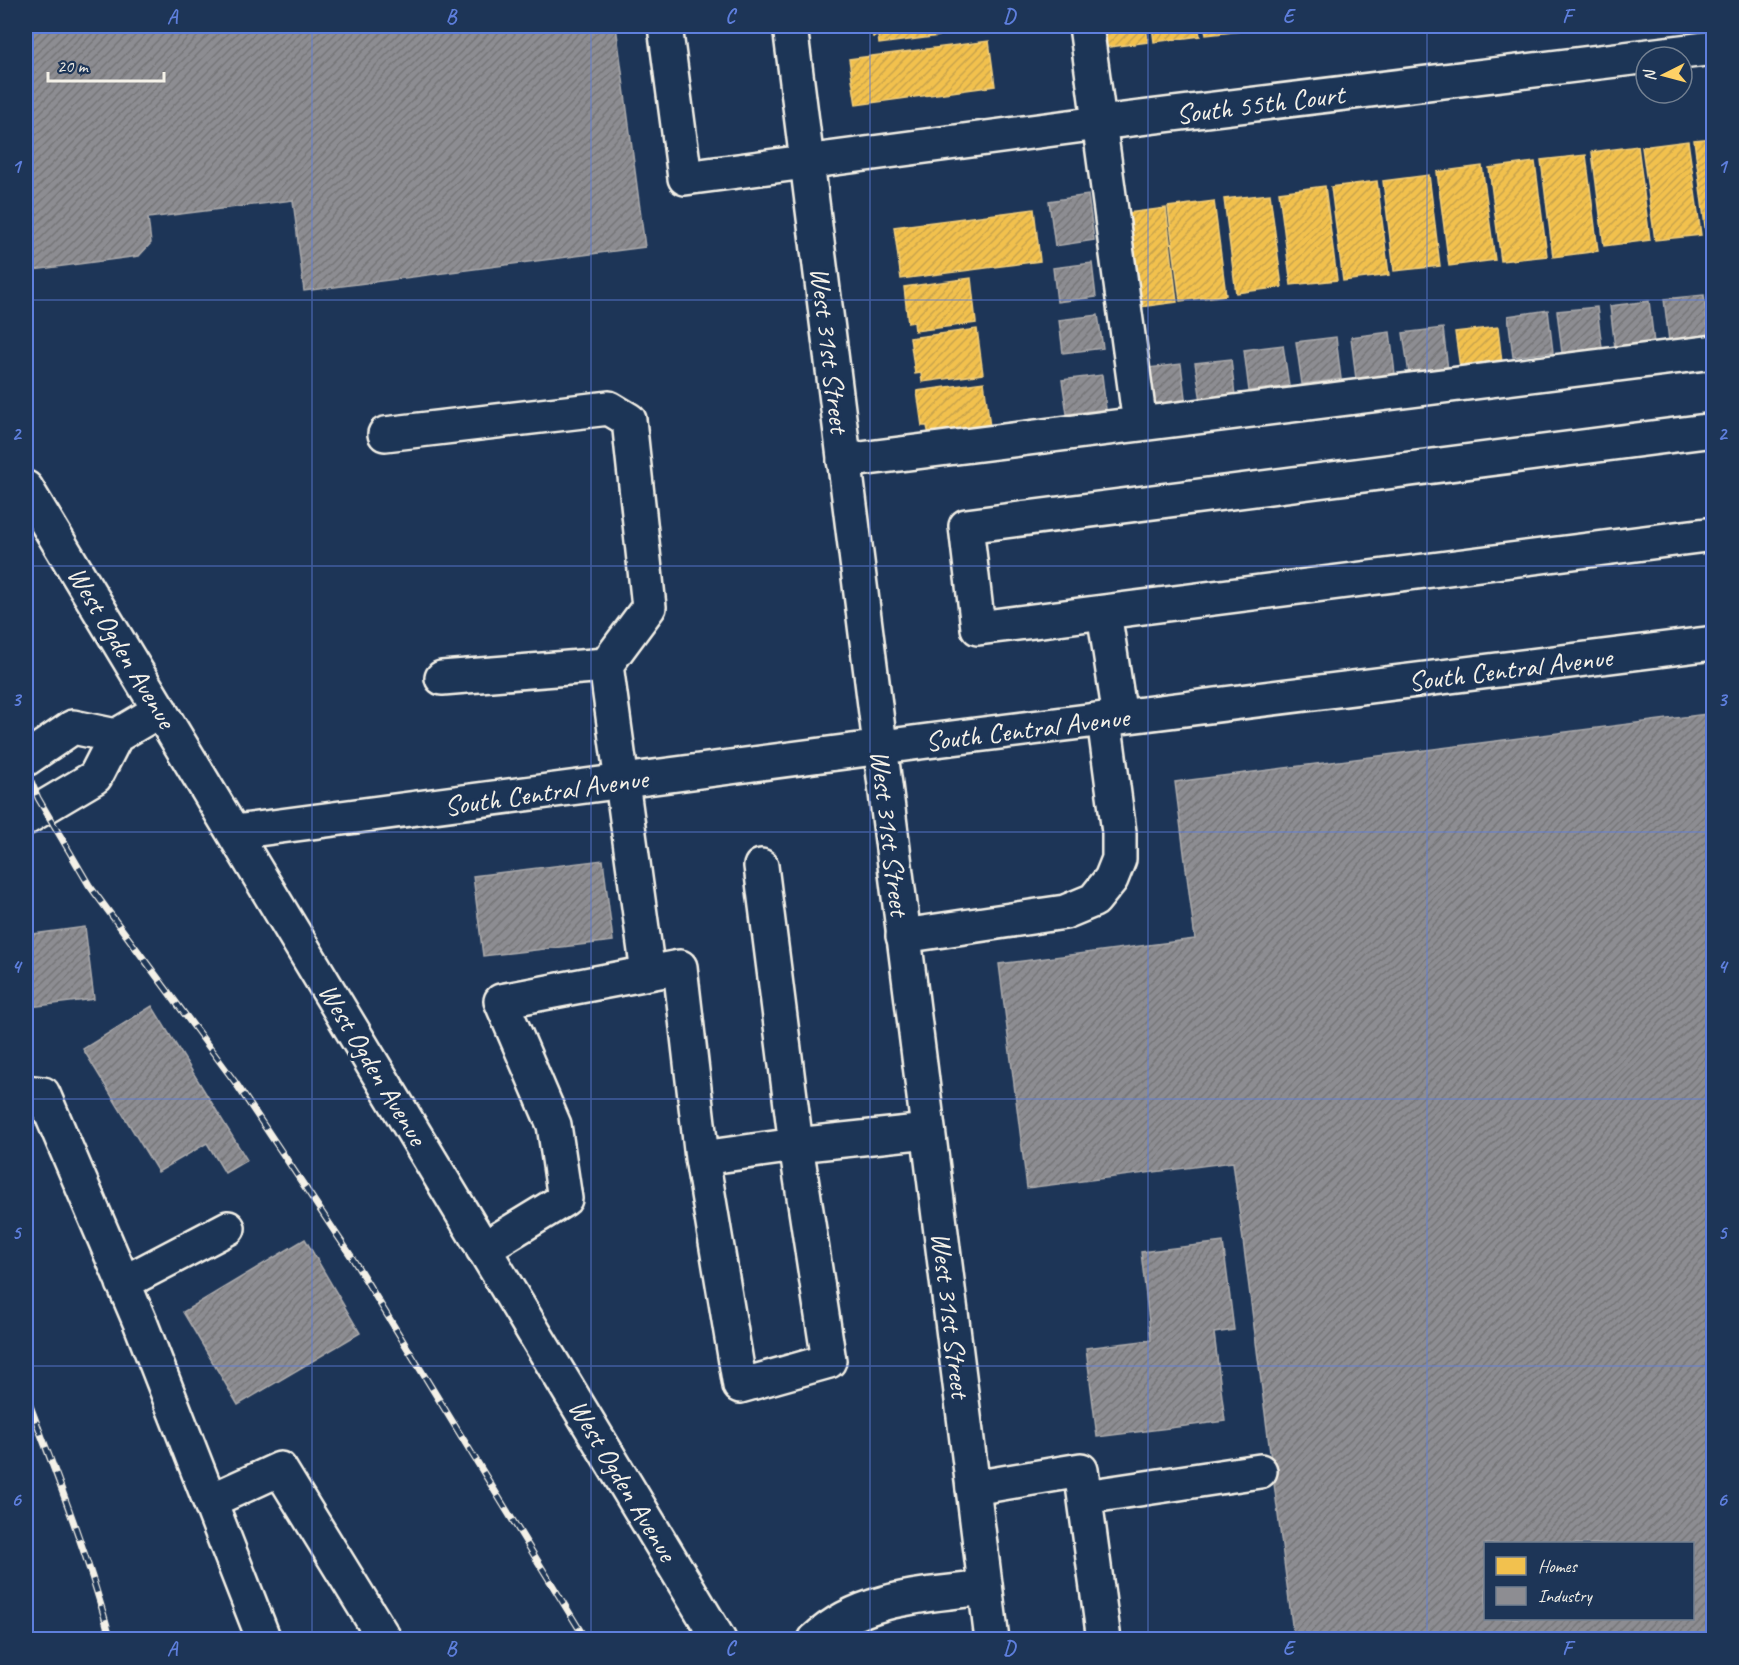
<svg xmlns="http://www.w3.org/2000/svg" width="1739" height="1665" font-family="Caveat,sans-serif">
  <style>
    .homes { fill: url(#homes-hatch); stroke: #f3cf7c; stroke-width: 1.5 }
    .industry { fill: url(#industry-hatch); stroke: #acabac; stroke-width: 1.5; fill-rule: evenodd }
    .lines { fill: none; stroke-linecap: round; stroke-linejoin: round }
    .minor-casing { stroke: #f4f1e8; stroke-width: 38 }
    .major-casing { stroke: #f4f1e8; stroke-width: 38 }
    .minor { stroke: #1d3557; stroke-width: 33 }
    .major { stroke: #1d3557; stroke-width: 33 }
    .rail-casing { stroke: #f4f1e8; stroke-width: 7 }
    .rail { stroke: #1d3557; stroke-width: 4.5; stroke-dasharray: 14; stroke-linecap: butt }
    .grid { fill: none; stroke: #5e7fdd; stroke-width: 1.5; stroke-opacity: 0.55 }
    .labels { text-anchor: middle; dominant-baseline: central; stroke-width: 6; stroke-linejoin: round; paint-order: stroke }
    .street-label { font-size: 28px; fill: #f4f1e8; stroke: #1d3557 }
    .neatline { fill: none; stroke: #5e7fdd; stroke-width: 2 }
    .grid-label { font-size: 20px; text-anchor: middle; font-weight: bold; fill: #5e7fdd }
  </style>
  <defs>
    <pattern id="homes-hatch" width="6" height="6" patternUnits="userSpaceOnUse" patternTransform="scale(1.5)"><rect width="6" height="6" fill="#f2c14e"/><path d="M-1 1l2-2M0 6l6-6M5 7l2-2" fill="none" stroke="#c8a34c"/></pattern>
    <pattern id="industry-hatch" width="6" height="6" patternUnits="userSpaceOnUse" patternTransform="scale(1.5)"><rect width="6" height="6" fill="#8d8d92"/><path d="M-1 1l2-2M0 6l6-6M5 7l2-2" fill="none" stroke="#757577"/></pattern>
  </defs>
  <rect width="100%" height="100%" fill="#1d3557"/>
  <filter id="ink" filterUnits="userSpaceOnUse"><feTurbulence type="fractalNoise" baseFrequency=".0167" numOctaves="2"/><feDisplacementMap in="SourceGraphic" scale="12" xChannelSelector="R" yChannelSelector="G"/><feConvolveMatrix kernelMatrix="1 2 1 2 8 2 1 2 1" color-interpolation-filters="sRGB"/></filter>
  <g filter="url(#ink)">
    <path class="homes" d="M871,26H938L939,36L879,44L878,36L873,37Z
      M1099,26H1146L1148,42L1102,48Z
      M1152,26H1198L1200,36L1154,42Z
      M1204,26H1251V30L1206,35Z
      M989,41L995,86L856,105L849,59Z
      M1714,138V233L1706,234L1694,140Z
      M1688,141L1701,235L1655,240L1642,147Z
      M1638,146L1650,240L1604,246L1592,152Z
      M1586,155L1598,251L1553,257L1541,160Z
      M1535,162L1547,256L1501,261L1489,168Z
      M1482,166L1495,260L1449,266L1437,172Z
      M1429,175L1440,266L1394,271L1383,181Z
      M1377,181L1389,275L1343,281L1331,187Z
      M1325,186L1337,280L1291,285L1279,192Z
      M1270,194L1282,287L1236,293L1224,199Z
      M1214,201L1226,295L1180,301L1168,207Z
      M1166,208L1177,302L1132,308L1120,214Z
      M1034,209L1040,261L901,279L894,227Z
      M971,278L976,323L915,331L914,322L908,323L904,287Z
      M1498,327L1502,363L1460,368L1455,332Z
      M977,329L983,374L922,382L921,373L915,374L910,338Z
      M984,382L990,427L929,435L927,426H922L917,391Z"/>
    <path class="industry" d="M26,26H616L645,247L304,291L293,200L148,218L151,243L139,256L26,271Z
      M1088,195L1094,240L1055,246L1049,201Z
      M1092,263L1096,297L1057,302L1053,268Z
      M1704,295L1709,336L1669,341L1664,299Z
      M1649,301L1654,343L1615,348L1610,306Z
      M1597,307L1602,348L1562,353L1557,311Z
      M1548,310L1553,352L1513,357L1508,316Z
      M1098,315L1103,348L1063,353L1059,320Z
      M1443,328L1448,370L1409,374L1403,333Z
      M1390,332L1395,374L1356,379L1351,337Z
      M1336,337L1341,379L1302,384L1296,342Z
      M1283,345L1289,386L1249,391L1244,350Z
      M1231,359L1235,396L1201,401L1195,363Z
      M1181,364L1186,406L1146,411L1141,369Z
      M1102,375L1106,409L1067,414L1062,380Z
      M1714,713V1640H1294L1233,1162L1027,1188L999,964L1195,939L1175,782ZM1486,1544H1692V1618H1486Z
      M603,860L613,941L483,956L473,876Z
      M85,927L94,999L30,1007L26,971V935Z
      M152,1006L247,1160L225,1173L207,1143L158,1172L83,1049Z
      M305,1239L360,1333L238,1405L183,1312Z
      M1223,1242L1234,1330L1214,1333L1225,1421L1097,1437L1086,1348L1151,1340L1141,1252Z"/>
    <g class="lines">
      <g class="minor-casing">
        <path id="minor" d="M665,26L685,178L1099,123L1714,48
          M1086,26L1140,424
          M1714,430L966,526L978,628L1714,534
          M385,434L609,408L629,420L649,607L606,665L648,973
          M844,461L1714,352
          M1104,612L1120,717
          M442,678L606,665
          M26,759L73,727L116,736L160,710
          M26,818L95,777L116,736
          M903,936L1065,912L1094,900L1111,879L1119,859V832L1104,719
          M26,1092L43,1094L140,1322L264,1640
          M702,1158L740,1386L829,1361L796,1145L928,1131
          M483,1249L565,1199L554,1125L501,1001L680,967L702,1158L796,1145L761,866
          M123,1283L228,1228
          M973,1488L1081,1470L1104,1640
          M1085,1497L1260,1471
          M210,1501L280,1469L385,1640
          M815,1640C860,1597 926,1595 985,1588"/>
      </g>
      <g class="major-casing">
        <path id="major" d="M790,26L992,1640
          M26,488C258,871 487,1256 719,1640
          M235,832L928,741L1714,643"/>
      </g>
      <use href="#minor" class="minor"/>
      <use href="#major" class="major"/>
      <g class="rail-casing">
        <path id="rail" d="M26,769L38,798L89,885L235,1082L351,1256L586,1640
          M26,1395C57,1476 88,1556 111,1640"/>
      </g>
      <use href="#rail" class="rail"/>
    </g>
  </g>
  <path class="grid" d="M312,26V1640M591,26V1640M870,26V1640M1148,26V1640M1427,26V1640M26,300H1714M26,566H1714M26,832H1714M26,1099H1714M26,1366H1714"/>
  <g class="labels">
    <g class="street-label">
      <text transform="translate(1260 104) rotate(-7)">South 55th Court</text>
      <text transform="translate(830 350) rotate(83)">West 31st Street</text>
      <text transform="translate(122 647) rotate(59)">West Ogden Avenue</text>
      <text transform="translate(1510 669) rotate(-7)">South Central Avenue</text>
      <text transform="translate(1027 729) rotate(-7)">South Central Avenue</text>
      <text transform="translate(546 792) rotate(-8)">South Central Avenue</text>
      <text transform="translate(890 833) rotate(83)">West 31st Street</text>
      <text transform="translate(373 1064) rotate(59)">West Ogden Avenue</text>
      <text transform="translate(951 1315) rotate(83)">West 31st Street</text>
      <text transform="translate(623 1480) rotate(59)">West Ogden Avenue</text>
    </g>
  </g>
  <rect width="1739" height="1665" fill="none" stroke="#1d3557" stroke-width="66"/>
  <rect x="1484" y="1542" width="210" height="78" fill="#1d3557" stroke="#738091" stroke-width="1.5"/>
  <rect x="1496" y="1557" width="30" height="18" fill="#f2c14e" stroke="#738091" stroke-width="1.5"/>
  <text x="1538" y="1572" font-size="18" fill="#f4f1e8">Homes</text>
  <rect x="1496" y="1587" width="30" height="18" fill="#8d8d92" stroke="#738091" stroke-width="1.5"/>
  <text x="1538" y="1602" font-size="18" fill="#f4f1e8">Industry</text>
  <g transform="translate(1664 75) rotate(264)"><circle r="28" fill="#1d3557" stroke="#738091" stroke-width="1.5"/>
  <path d="M0-4.5L10 22L0 15L-10 22Z" fill="#ffd166"/>
  <text y="-9" font-size="16" font-weight="bold" text-anchor="middle" fill="#f4f1e8">N</text>
  </g>
  <path d="M48 72v9h116v-9" fill="none" stroke="#f4f1e8" stroke-width="3"/>
  <text x="57" y="72" font-size="18" fill="#f4f1e8" stroke="#1d3557" stroke-width="4.5" paint-order="stroke">20 m</text>
  <rect x="33" y="33" width="1673" height="1599" class="neatline"/>
  <g class="grid-label">
    <text x="172" y="23">A</text>
    <text x="451" y="23">B</text>
    <text x="730" y="23">C</text>
    <text x="1009" y="23">D</text>
    <text x="1288" y="23">E</text>
    <text x="1567" y="23">F</text>
    <text x="16" y="173">1</text>
    <text x="1722" y="173">1</text>
    <text x="16" y="440">2</text>
    <text x="1722" y="440">2</text>
    <text x="16" y="706">3</text>
    <text x="1722" y="706">3</text>
    <text x="16" y="973">4</text>
    <text x="1722" y="973">4</text>
    <text x="16" y="1239">5</text>
    <text x="1722" y="1239">5</text>
    <text x="16" y="1506">6</text>
    <text x="1722" y="1506">6</text>
    <text x="172" y="1655">A</text>
    <text x="451" y="1655">B</text>
    <text x="730" y="1655">C</text>
    <text x="1009" y="1655">D</text>
    <text x="1288" y="1655">E</text>
    <text x="1567" y="1655">F</text>
  </g>
</svg>
